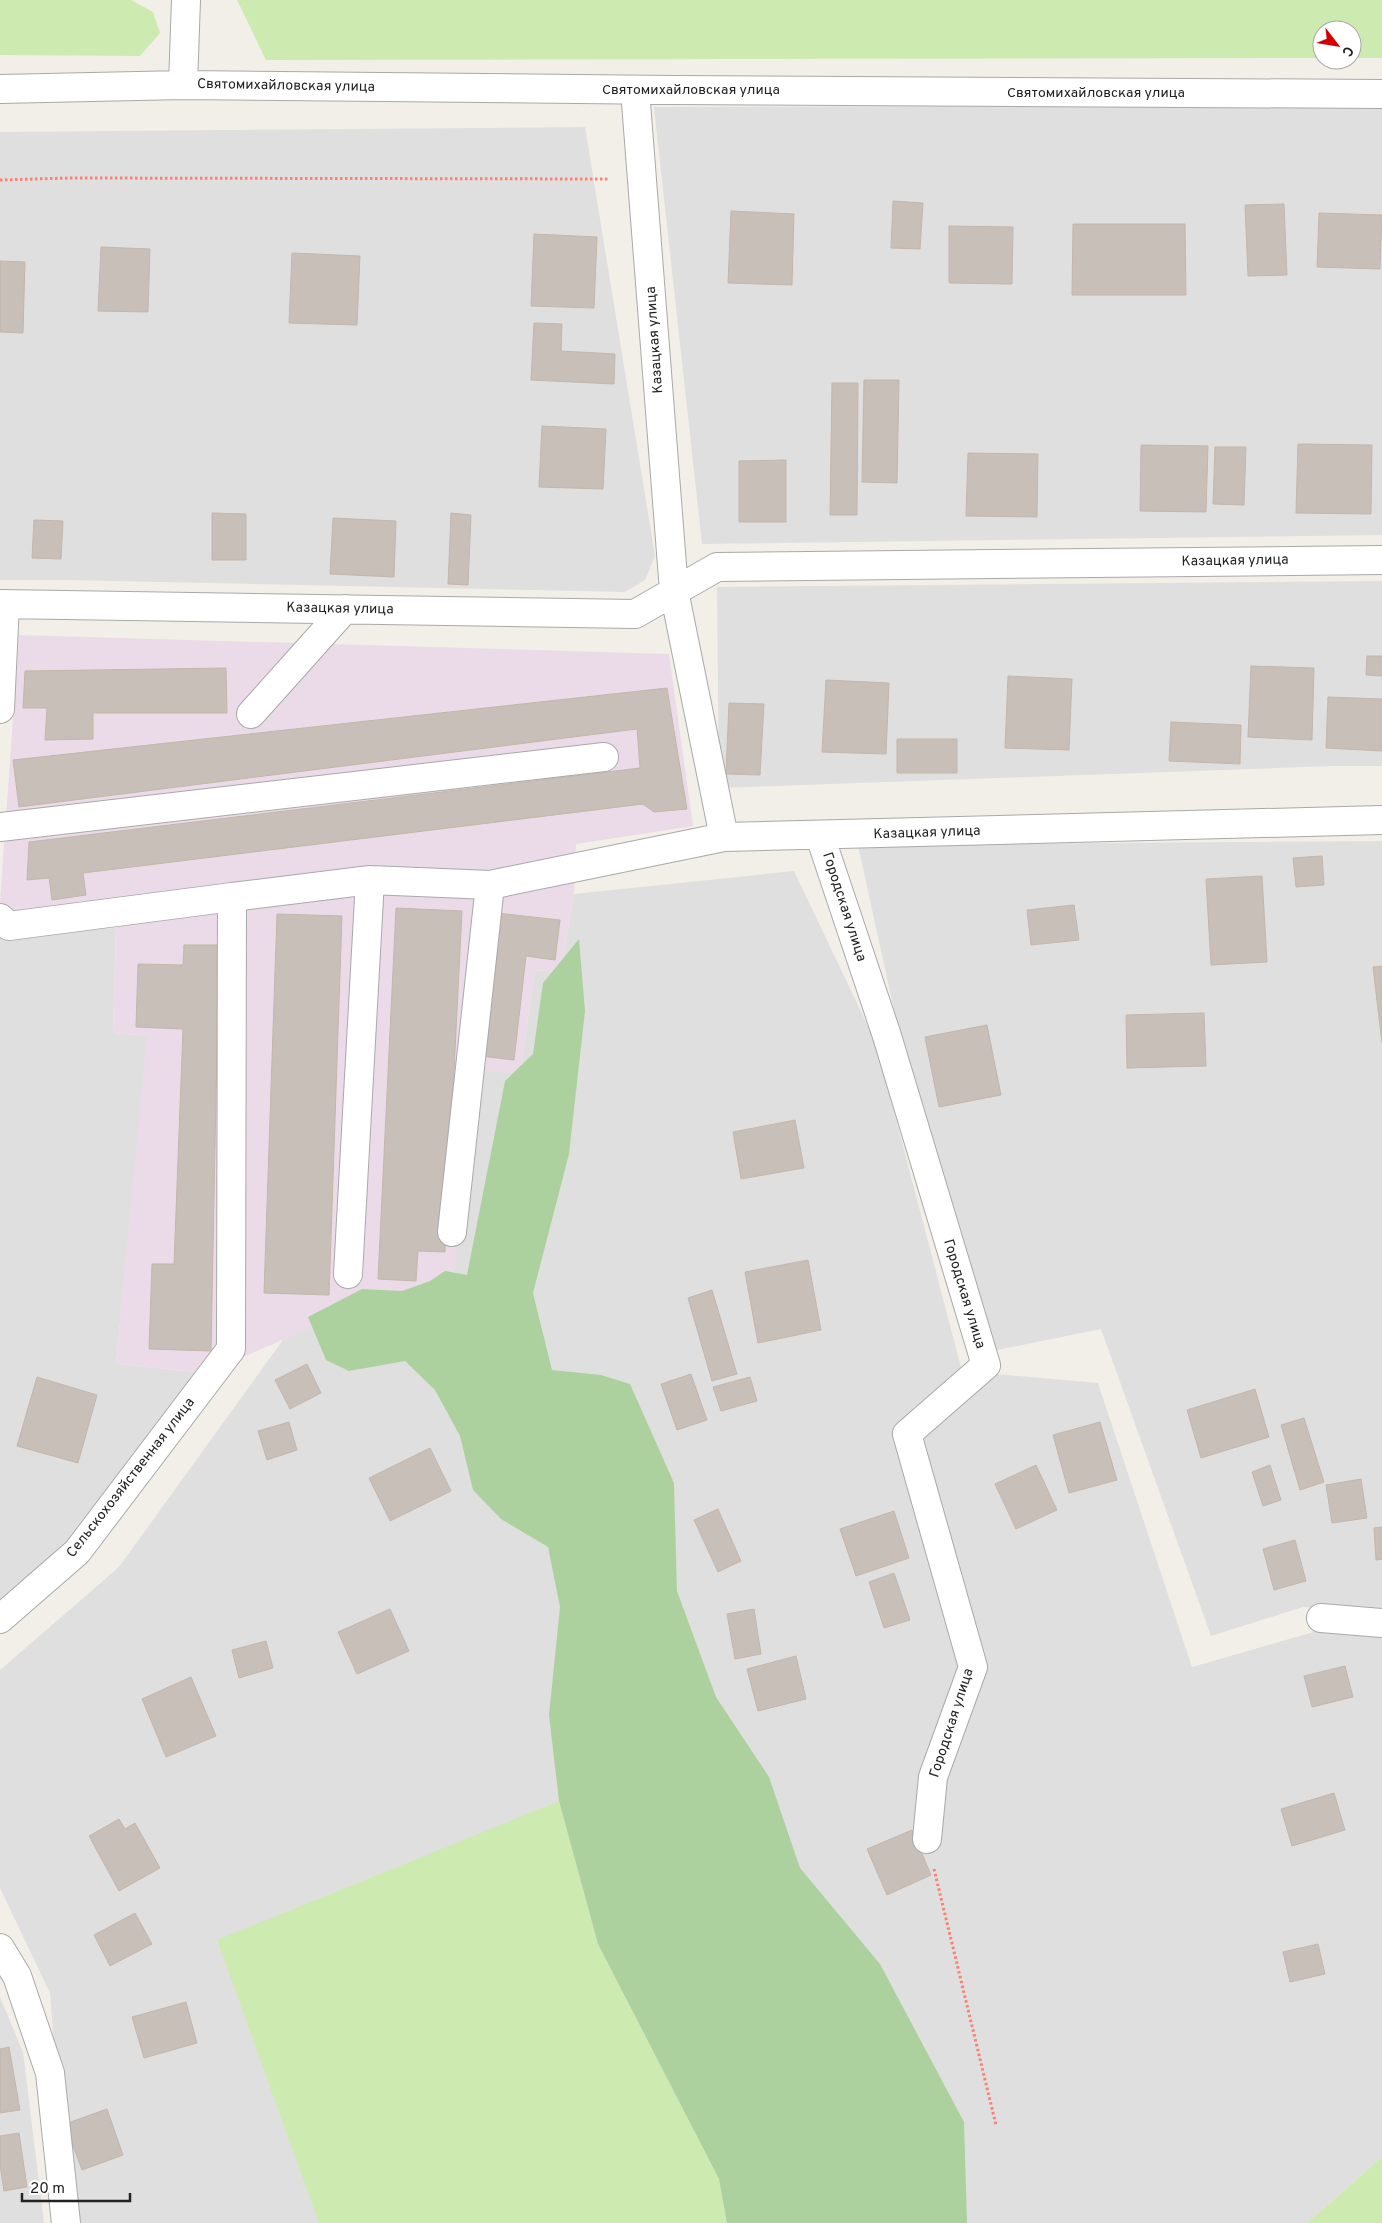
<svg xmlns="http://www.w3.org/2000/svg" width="1382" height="2223" font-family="Overpass,sans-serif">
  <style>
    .residential { fill: #e0dfdf }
    .industrial { fill: #ebdbe8 }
    .grass { fill: #cdebb0 }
    .forest { fill: #add19e }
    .building { fill: #c7bfb8; stroke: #c4b6ab }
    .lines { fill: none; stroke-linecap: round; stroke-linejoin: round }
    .minor-casing { stroke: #a9a9a9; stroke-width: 30 }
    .path { stroke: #fa8072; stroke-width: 3; stroke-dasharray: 2.5 2.5; stroke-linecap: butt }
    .minor { stroke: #fff; stroke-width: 28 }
    .labels { text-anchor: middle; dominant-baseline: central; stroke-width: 4; stroke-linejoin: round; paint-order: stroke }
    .street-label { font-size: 14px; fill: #222; stroke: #fff }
  </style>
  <rect width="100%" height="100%" fill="#f2efe9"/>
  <path class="residential" d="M1382,105V535L702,544L654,107Z
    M585,127L655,556L645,580L625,592L68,580H0V132Z
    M1382,581V766H1334L719,788L717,587Z
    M1382,841V1611L1303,1607L1211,1636L1101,1329L992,1351L897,1024L858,845Z
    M794,871L876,1043L962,1371L1098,1383L1192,1667L1324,1629L1382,1635V2157L1307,2223H79L63,2163L50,1993L0,1888V1670L119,1567L478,1070L520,1073L535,970L561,972L574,894Z
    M116,928L113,1033L148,1036L116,1364L206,1373L62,1547L0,1598V936Z
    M0,1997L23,2052L44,2223H0Z"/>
  <path class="industrial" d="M19,635L669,654L693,826L576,844L574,894L561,972L535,970L520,1073L478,1071L452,1290L329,1320L206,1373L116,1364L147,1036L113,1033L117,904L11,917L0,902Z"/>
  <path class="grass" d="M0,0H131L153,12L160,33L140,56L0,55Z
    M237,0H1382V58H1352V30H1322V58L266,60Z
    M559,1801L598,1944L719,2179L727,2223H319L217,1940Z
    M1382,2157V2223H1307Z"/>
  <path class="forest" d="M579,939L585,1011L569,1154L533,1293L552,1370L601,1375L630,1384L674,1483L677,1591L716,1697L769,1777L800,1868L880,1964L964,2122L967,2223H727L719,2179L598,1944L559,1801L549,1715L560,1607L548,1547L501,1519L473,1490L460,1436L435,1390L405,1361L349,1371L326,1360L308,1317L362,1289L402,1291L430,1281L445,1271L467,1275L505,1081L533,1054L543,983Z"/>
  <path class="building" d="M893,201L923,203L920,249L891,248Z
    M1284,204L1287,275L1248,276L1245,205Z
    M731,211L794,214L792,285L728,283Z
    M1319,213L1382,215L1380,269L1317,267Z
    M1073,224H1185L1186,295H1072Z
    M949,226L1013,227L1012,284L949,283Z
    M534,234L597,237L594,308L531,306Z
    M101,247L150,249L148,312L98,311Z
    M292,253L360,256L357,325L289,323Z
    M0,261L25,262L23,333L0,332Z
    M534,323L562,324L561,351L615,354L614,384L531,380Z
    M864,380H899L897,483L862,482Z
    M832,383H858L857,515H830Z
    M542,426L606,429L603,489L539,487Z
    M1298,444L1372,445L1371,514L1296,513Z
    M1141,445L1208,446L1206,512L1140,511Z
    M1215,447H1246L1244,505L1213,504Z
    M968,453L1038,454L1037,517L966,516Z
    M786,460V522H739V461Z
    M212,513L246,514V560H212Z
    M451,513L471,515L468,585L448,584Z
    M333,518L396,521L394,577L330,574Z
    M34,520L63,521L61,559L32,558Z
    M1367,656H1382V676L1366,675Z
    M1251,666L1314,668L1312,740L1248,737Z
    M226,668L227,713H93V739L45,740L47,708H23L25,671Z
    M1008,676L1072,679L1069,750L1005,748Z
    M826,680L889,683L886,754L822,752Z
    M667,688L687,809L654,812L643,804L83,873L86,895L52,900L49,878L27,880L29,842L640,768L637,729L19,807L13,760Z
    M1328,697L1382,699V751L1326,748Z
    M729,703L764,704L760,775L726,774Z
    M1171,722L1241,725L1240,764L1169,761Z
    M897,739H957V773H897Z
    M1322,856L1324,885L1296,887L1293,858Z
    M1262,876L1267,962L1211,965L1206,879Z
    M1074,905L1079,940L1031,945L1027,910Z
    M396,908L462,911L445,1252L418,1251L416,1281L378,1279Z
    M497,913L560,920L555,960L526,956L514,1060L480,1056Z
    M277,914L342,916L329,1295L264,1293Z
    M184,945H219L211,1351L149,1349L152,1264H174L183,1029L136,1027L138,964L183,965Z
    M1382,966V1043L1373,967Z
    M1204,1013L1206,1066L1127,1068L1126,1015Z
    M987,1025L1001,1095L939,1107L925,1037Z
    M795,1120L804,1168L741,1179L733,1132Z
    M808,1260L821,1330L758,1343L745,1272Z
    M712,1290L737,1374L712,1381L688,1298Z
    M307,1364L321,1393L290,1409L275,1380Z
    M691,1374L707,1420L677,1430L661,1384Z
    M37,1377L97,1395L78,1463L17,1446Z
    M750,1377L757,1401L721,1411L713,1387Z
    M1255,1389L1269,1437L1201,1458L1187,1410Z
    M1304,1418L1324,1482L1300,1490L1281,1425Z
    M289,1422L297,1450L267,1460L258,1431Z
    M1100,1422L1117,1480L1069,1493L1053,1435Z
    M430,1448L451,1491L390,1521L369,1478Z
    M1036,1465L1057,1510L1016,1529L995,1484Z
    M1270,1465L1281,1500L1263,1506L1252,1472Z
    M1361,1479L1367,1518L1332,1523L1326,1485Z
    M718,1509L741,1561L718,1572L694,1520Z
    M894,1511L909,1558L856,1576L840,1529Z
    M1382,1527V1559L1376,1560L1374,1528Z
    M1295,1540L1306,1581L1274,1590L1263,1549Z
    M894,1573L910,1620L884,1628L869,1582Z
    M390,1609L409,1651L357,1674L338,1632Z
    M754,1609L761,1654L735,1659L727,1614Z
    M266,1641L273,1668L239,1678L232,1650Z
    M796,1656L806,1699L758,1711L747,1669Z
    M1345,1666L1353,1697L1312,1707L1304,1676Z
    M191,1677L216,1736L166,1757L142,1699Z
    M1334,1793L1345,1830L1292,1846L1281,1809Z
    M119,1819L125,1829L135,1823L160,1868L119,1891L89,1836Z
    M912,1830L931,1875L887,1895L867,1849Z
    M135,1913L152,1944L110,1966L94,1935Z
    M1318,1944L1325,1974L1290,1982L1283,1952Z
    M186,2002L197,2043L144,2058L132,2017Z
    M9,2047L20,2110L0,2113V2049Z
    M107,2109L123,2155L82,2170L65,2124Z
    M19,2133L27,2187L4,2191L0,2165V2136Z"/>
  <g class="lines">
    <g class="minor-casing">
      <path id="minor" d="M183,85L186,0
        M0,89L183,85L671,90L1382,94
        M635,90L674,591L724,837
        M0,604L635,614L717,567L1382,560
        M0,709L5,604
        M251,714L345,609
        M0,827L604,757
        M820,836L887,1036L986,1365L907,1434L973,1667L933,1777L927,1839
        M232,897L370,880L490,885L724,837L1382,820
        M0,918L9,926L232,897L231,1349L77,1552L0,1619
        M452,1232L490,885
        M348,1274L370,880
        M1321,1618L1382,1623
        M0,1948L17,1976L50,2073L66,2223"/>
    </g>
    <path class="path" d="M0,180L70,178L609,179
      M934,1869L996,2125"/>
    <use href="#minor" class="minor"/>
  </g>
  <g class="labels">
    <g class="street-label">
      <text transform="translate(286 86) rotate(1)">Святомихайловская улица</text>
      <text x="691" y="90">Святомихайловская улица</text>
      <text x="1096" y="93">Святомихайловская улица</text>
      <text transform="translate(655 340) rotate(-94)">Казацкая улица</text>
      <text transform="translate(1235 561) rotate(-1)">Казацкая улица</text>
      <text transform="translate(340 609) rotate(1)">Казацкая улица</text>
      <text transform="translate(927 833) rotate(-2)">Казацкая улица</text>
      <text transform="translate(844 907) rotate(72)">Городская улица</text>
      <text transform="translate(964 1294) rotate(73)">Городская улица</text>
      <text transform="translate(131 1478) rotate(-52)">Сельскохозяйственная улица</text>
      <text transform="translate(952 1723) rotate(-72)">Городская улица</text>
    </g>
  </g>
  <g transform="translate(1337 45) rotate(121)"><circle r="24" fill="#ffffff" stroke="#a7a7a7"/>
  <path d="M0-4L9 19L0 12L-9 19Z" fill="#d40000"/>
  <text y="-8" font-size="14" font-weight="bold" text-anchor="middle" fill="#222222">С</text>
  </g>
  <path d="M22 2193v8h108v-8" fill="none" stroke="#222222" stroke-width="2.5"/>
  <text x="30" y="2193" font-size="15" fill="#222222" stroke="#ffffff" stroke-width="4" paint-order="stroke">20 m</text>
</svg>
